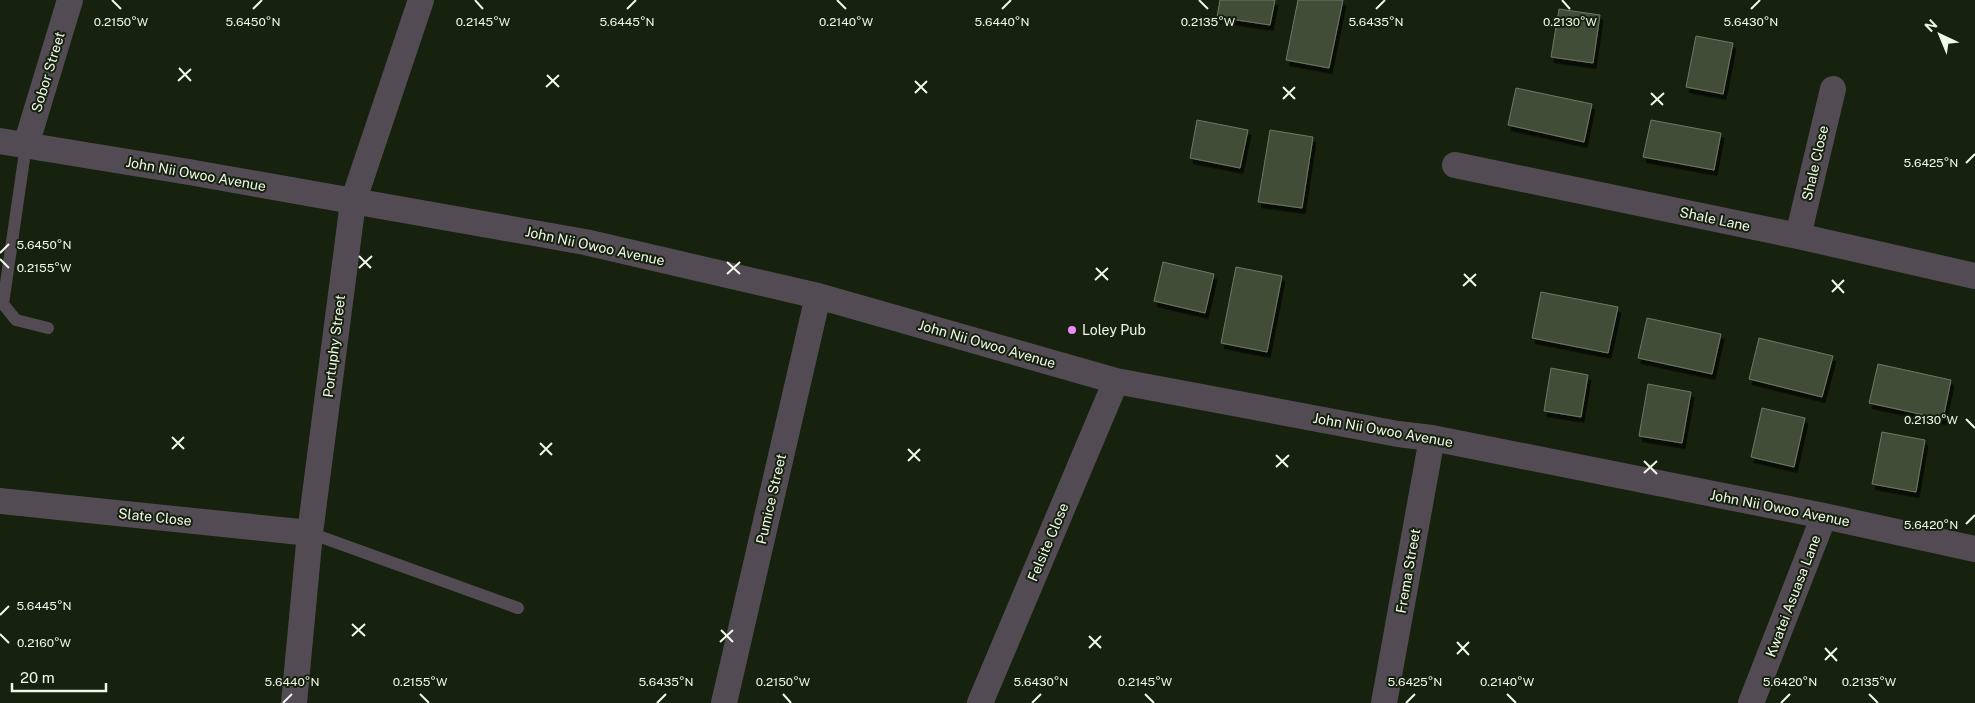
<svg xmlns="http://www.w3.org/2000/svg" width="1975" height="703" font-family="'Public Sans',sans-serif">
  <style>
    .building { fill: #424e39; stroke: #6c7963; filter: url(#shadow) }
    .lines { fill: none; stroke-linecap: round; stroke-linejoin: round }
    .lane { stroke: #534b53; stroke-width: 12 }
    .street { stroke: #534b53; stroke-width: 26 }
    .ticks { fill: none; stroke: #f0f8eb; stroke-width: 2 }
    .poi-dot { fill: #ed8cf9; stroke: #16210e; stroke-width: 2 }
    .labels { text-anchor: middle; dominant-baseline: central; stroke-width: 4; stroke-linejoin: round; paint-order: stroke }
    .street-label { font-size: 14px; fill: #f0f8eb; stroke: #16210e }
    .poi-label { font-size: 14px; fill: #f0f8eb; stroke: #16210e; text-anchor: start }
    .ticks-label { font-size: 12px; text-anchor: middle; fill: #f0f8eb; stroke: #16210e; stroke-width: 4; stroke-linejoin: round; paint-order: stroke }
  </style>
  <defs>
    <filter id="shadow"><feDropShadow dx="3" dy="5.5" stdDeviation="0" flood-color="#0009"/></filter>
  </defs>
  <rect width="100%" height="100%" fill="#16210e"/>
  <path class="building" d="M1220,0H1275L1270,25L1217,17Z
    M1298,0H1343L1329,68L1286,60Z
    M1559,9L1600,15L1593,63L1551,57Z
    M1696,36L1733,43L1723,94L1686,87Z
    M1516,88L1592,104L1584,142L1508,125Z
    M1197,120L1248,130L1240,168L1190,158Z
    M1651,120L1721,133L1714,170L1643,157Z
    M1270,130L1313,137L1302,208L1258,202Z
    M1163,262L1214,274L1205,313L1154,301Z
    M1236,267L1282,276L1267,352L1221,343Z
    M1541,292L1618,307L1608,353L1532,338Z
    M1647,318L1721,334L1712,374L1638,358Z
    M1759,338L1833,356L1822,397L1749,379Z
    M1878,364L1951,380L1943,419L1869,403Z
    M1551,368L1588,375L1581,417L1544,411Z
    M1648,384L1691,392L1682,443L1639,436Z
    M1762,408L1805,418L1794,467L1751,457Z
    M1882,432L1925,440L1916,492L1872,484Z"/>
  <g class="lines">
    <path class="lane" d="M26,145L3,304L16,320L48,328
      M310,533L518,608"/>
    <path class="street" d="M0,141L189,172L585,242L818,296L1116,381L1398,434L1432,438L1824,516L1975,549
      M26,145L70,0
      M1455,165L1798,236L1975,276
      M1798,236L1833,89
      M0,501L310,533
      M294,703L310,533L353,202L421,0
      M724,703L818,296
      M980,703L1116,381
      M1384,703L1432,438
      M1751,703L1824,516"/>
  </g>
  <path class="ticks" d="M112,0L121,9M475,0L483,9M837,0L846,9M1199,0L1208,9M1562,0L1570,9M253,9L262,0M627,9L636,0M1002,9L1011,0M1376,9L1385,0M1751,9L1760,0M179,68L191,81M547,75L559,87M178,81L191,69M915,81L927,93M546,87L559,75M1283,87L1295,99M915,93L927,81M1651,93L1663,105M1283,99L1295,87M1651,105L1664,93M1966,163L1975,154M0,253L9,244M359,256L371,268M0,259L9,268M727,262L740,274M359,268L372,256M1096,268L1108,280M727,274L740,262M1464,274L1476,286M1095,280L1108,268M1832,280L1844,293M1463,286L1476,274M1832,292L1844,280M1966,419L1975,428M172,437L184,449M540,443L552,455M172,449L184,437M908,449L920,461M540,455L552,443M1276,455L1288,467M908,461L920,449M1644,461L1657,474M1276,467L1289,455M1644,473L1657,461M1966,524L1975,515M0,615L9,606M352,624L365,636M721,630L733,642M0,634L9,643M352,636L365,624M1089,636L1101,648M720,642L733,630M1457,642L1469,655M1089,648L1101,636M1825,648L1837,661M1457,654L1469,642M1825,660L1837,648M420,694L429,703M783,694L791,703M1145,694L1154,703M1507,694L1516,703M1869,694L1878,703M283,703L292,694M657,703L666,694M1032,703L1041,694M1406,703L1415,694M1781,703L1790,694"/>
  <circle class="poi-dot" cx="1072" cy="330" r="5"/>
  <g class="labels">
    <g class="street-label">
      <text transform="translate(48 72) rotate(-73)">Sobor Street</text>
      <text transform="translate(1815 163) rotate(-77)">Shale Close</text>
      <text transform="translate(196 174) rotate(10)">John Nii Owoo Avenue</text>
      <text transform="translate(1715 219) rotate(12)">Shale Lane</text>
      <text transform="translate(595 246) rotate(12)">John Nii Owoo Avenue</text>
      <text transform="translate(987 344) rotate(16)">John Nii Owoo Avenue</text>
      <text transform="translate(334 346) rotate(-83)">Portuphy Street</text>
      <text transform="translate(1383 430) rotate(10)">John Nii Owoo Avenue</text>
      <text transform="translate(771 499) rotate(-77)">Pumice Street</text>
      <text transform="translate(1780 508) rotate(11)">John Nii Owoo Avenue</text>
      <text transform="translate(155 517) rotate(6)">Slate Close</text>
      <text transform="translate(1048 542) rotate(-67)">Felsite Close</text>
      <text transform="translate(1408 571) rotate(-80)">Frema Street</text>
      <text transform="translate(1793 596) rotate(-69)">Kwatei Asuasa Lane</text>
    </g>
    <g class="poi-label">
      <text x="1082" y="330">Loley Pub</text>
    </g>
  </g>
  <g class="ticks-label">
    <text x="253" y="26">5.6450°N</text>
    <text x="627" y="26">5.6445°N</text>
    <text x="1002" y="26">5.6440°N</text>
    <text x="1376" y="26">5.6435°N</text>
    <text x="1751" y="26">5.6430°N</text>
    <text x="1208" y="26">0.2135°W</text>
    <text x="121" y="26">0.2150°W</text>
    <text x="483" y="26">0.2145°W</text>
    <text x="846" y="26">0.2140°W</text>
    <text x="1570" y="26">0.2130°W</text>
    <text x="1931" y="167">5.6425°N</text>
    <text x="44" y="249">5.6450°N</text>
    <text x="44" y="272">0.2155°W</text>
    <text x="1931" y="424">0.2130°W</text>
    <text x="1931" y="529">5.6420°N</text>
    <text x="44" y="610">5.6445°N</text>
    <text x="44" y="647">0.2160°W</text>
    <text x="420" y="686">0.2155°W</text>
    <text x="783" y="686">0.2150°W</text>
    <text x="1145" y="686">0.2145°W</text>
    <text x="1507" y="686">0.2140°W</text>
    <text x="1869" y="686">0.2135°W</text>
    <text x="292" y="686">5.6440°N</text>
    <text x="666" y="686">5.6435°N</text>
    <text x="1041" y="686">5.6430°N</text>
    <text x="1415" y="686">5.6425°N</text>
    <text x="1790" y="686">5.6420°N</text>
  </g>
  <g transform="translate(1940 35) rotate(316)" stroke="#16210e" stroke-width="4" paint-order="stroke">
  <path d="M0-4L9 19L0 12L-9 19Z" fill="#f0f8eb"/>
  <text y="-8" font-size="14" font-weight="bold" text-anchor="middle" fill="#f0f8eb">N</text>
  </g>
  <path d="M12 683v8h94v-8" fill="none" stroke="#f0f8eb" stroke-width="2.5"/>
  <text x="20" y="683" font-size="15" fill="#f0f8eb" stroke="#16210e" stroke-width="4" paint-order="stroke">20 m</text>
</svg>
